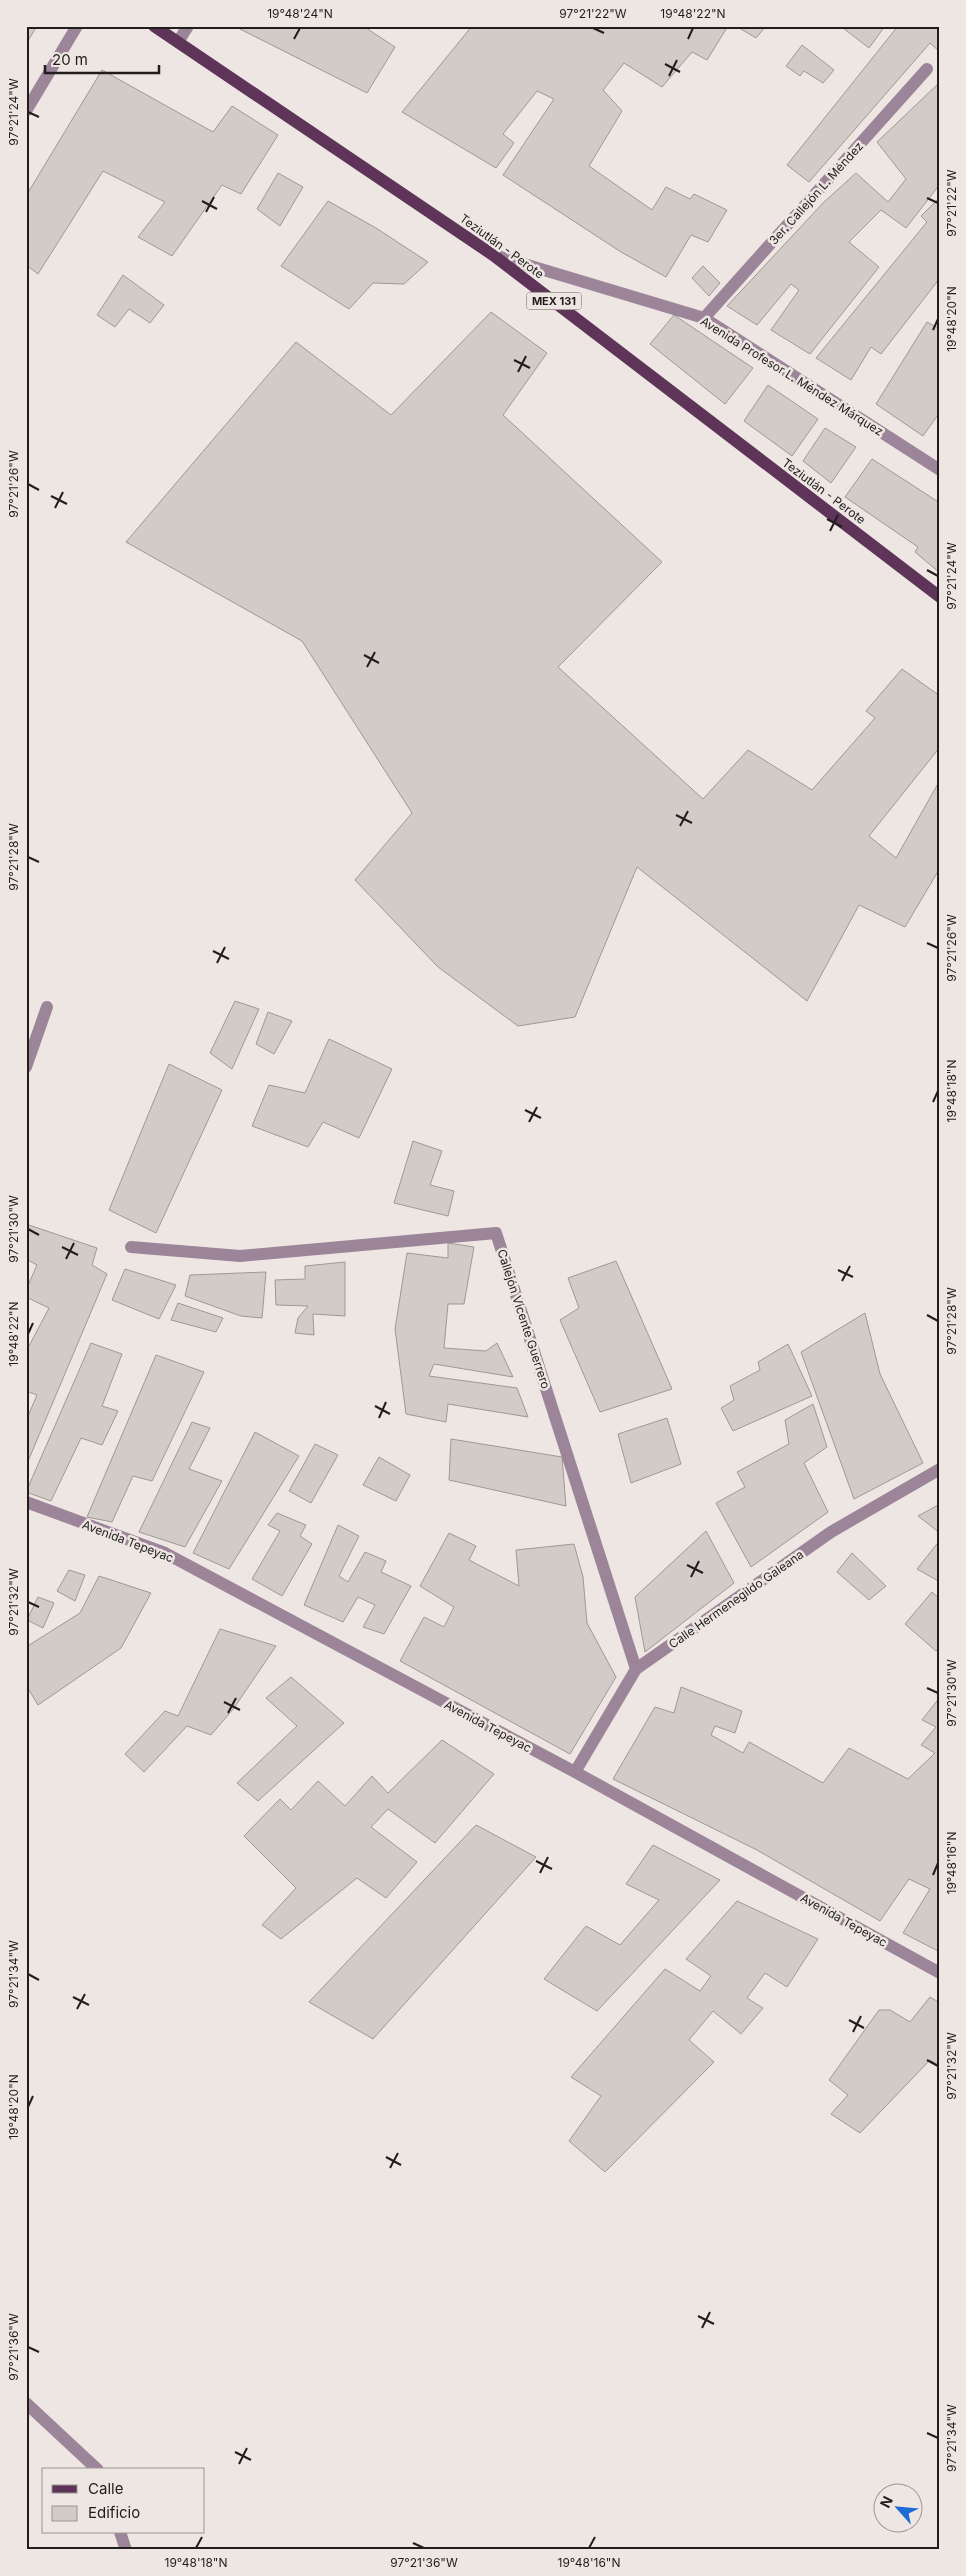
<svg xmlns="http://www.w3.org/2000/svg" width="966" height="2576" font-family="Inter,sans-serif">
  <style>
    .building { fill: #d2cbc8; stroke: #9f9895 }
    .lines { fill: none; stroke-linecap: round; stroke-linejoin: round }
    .minor { stroke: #9d8599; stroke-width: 12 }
    .primary { stroke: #5e3559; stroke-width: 12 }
    .ticks { fill: none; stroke: #201d1c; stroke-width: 2 }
    .labels { text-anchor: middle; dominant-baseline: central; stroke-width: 5; stroke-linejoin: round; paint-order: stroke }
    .shield { fill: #ede6e2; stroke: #5e5957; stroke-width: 1 }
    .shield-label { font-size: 11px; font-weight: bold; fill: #201d1c }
    .street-label { font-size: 12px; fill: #201d1c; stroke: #ede6e2 }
    .neatline { fill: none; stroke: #201d1c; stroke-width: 2 }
    .ticks-label { font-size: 12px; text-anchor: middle; fill: #201d1c }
  </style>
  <rect width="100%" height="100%" fill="#ede6e2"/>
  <path class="building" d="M26,26H37L26,44Z
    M234,26H363L395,47L367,93Z
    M472,26H728L707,60L692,52L662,87L624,63L603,90L622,111L589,166L652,210L666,187L690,199L694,194L727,210L708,242L691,235L666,277L621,252L503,175L554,99L537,91L503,134L514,143L496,168L402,112Z
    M736,26H766L756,38Z
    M844,26H885L869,48L843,28Z
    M898,26H940V52L930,43L809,182L787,165Z
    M802,45L834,70L823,83L804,71L800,76L786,66Z
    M102,70L213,132L232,106L278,135L241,194L222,185L172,256L138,237L165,202L103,171L38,274L26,265V196Z
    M940,82V184L906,228L881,210L849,242L879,267L810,354L771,330L799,290L791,284L757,325L727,306L824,202L856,173L888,202L906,179L877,142Z
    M278,173L303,187L280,226L257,209Z
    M940,197V278L881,354L871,347L851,380L816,358L927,222L921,216Z
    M328,201L376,228L428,262L404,284L373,283L349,309L281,266Z
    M703,266L720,283L709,296L692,278Z
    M123,275L164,305L150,323L129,309L115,327L97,315Z
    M491,312L547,353L503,415L662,562L558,667L703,799L748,750L812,790L875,718L866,711L902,669L940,696V747L869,836L896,858L940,780V868L905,927L859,905L807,1001L637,867L575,1017L518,1026L438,967L355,880L412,813L302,641L126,542L296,342L391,415Z
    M674,315L753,368L725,404L650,344Z
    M927,322L940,329V412L923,436L876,404Z
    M768,385L818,419L792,456L744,421Z
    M825,428L856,447L831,483L803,461Z
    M872,459L940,503V573L915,552L918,547L845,497Z
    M235,1001L259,1009L232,1069L210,1053Z
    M268,1012L292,1021L274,1054L256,1044Z
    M329,1039L392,1069L359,1138L323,1122L308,1147L252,1126L269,1085L305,1093Z
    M169,1064L222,1090L156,1233L109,1210Z
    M413,1141L442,1151L430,1185L454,1191L448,1216L394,1203Z
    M26,1224L97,1248L92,1265L107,1274L26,1466V1421L37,1395L26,1391V1344L29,1346L49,1308L26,1297V1290L37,1265L26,1259Z
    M448,1243L474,1247L464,1304H448L444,1348L486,1351L497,1343L513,1377L434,1364L429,1376L517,1388L528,1417L448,1404L446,1422L406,1414L395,1329L407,1253L448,1258Z
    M616,1261L672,1389L600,1412L560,1320L579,1308L568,1278Z
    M345,1262V1316L313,1314L314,1335L295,1333L298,1318L308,1306L276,1305L275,1280L305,1279V1266Z
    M125,1269L176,1285L159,1319L112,1300Z
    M266,1272L262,1318L241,1316L185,1296L190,1275Z
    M178,1303L223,1318L216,1332L171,1320Z
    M865,1313L880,1374L923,1463L854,1499L801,1352Z
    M91,1343L122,1354L102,1406L118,1411L102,1445L81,1438L51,1501L26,1492Z
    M788,1344L812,1396L733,1431L721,1408L734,1400L730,1386L760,1370L758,1362Z
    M156,1355L204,1372L152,1481L133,1476L112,1522L87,1517Z
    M813,1404L827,1447L804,1463L828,1512L751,1567L716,1503L745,1487L737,1472L789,1444L785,1420Z
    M667,1418L681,1464L631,1483L618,1434Z
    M192,1422L210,1428L189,1469L222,1481L185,1547L139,1532Z
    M255,1432L299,1456L229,1569L193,1553Z
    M451,1439L562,1457L566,1506L449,1480Z
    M315,1444L338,1455L311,1503L289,1491Z
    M379,1457L410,1475L396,1501L363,1485Z
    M940,1504V1533L918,1516Z
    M277,1513L306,1525L300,1536L312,1544L282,1596L252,1579L280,1531L268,1525Z
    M338,1525L359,1536L339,1576L348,1582L365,1552L386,1561L381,1572L411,1586L384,1634L363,1627L375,1605L358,1597L343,1622L304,1605Z
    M706,1531L734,1583L645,1652L635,1597Z
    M449,1533L476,1546L469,1560L519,1586L516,1550L574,1544L583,1577L587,1623L616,1677L570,1754L400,1661L424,1617L444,1627L454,1607L420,1586Z
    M940,1540V1582L917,1569Z
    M852,1553L886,1586L869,1600L837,1572Z
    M69,1570L85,1575L75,1601L57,1591Z
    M99,1576L151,1593L121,1648L38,1705L26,1685V1647L80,1613Z
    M932,1592L940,1599V1648L936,1651L905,1624Z
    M38,1597L54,1603L43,1628L27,1620Z
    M220,1629L276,1646L234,1708L211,1735L187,1726L144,1772L125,1754L165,1711L178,1716Z
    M291,1677L344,1723L258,1801L237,1783L297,1726L266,1698Z
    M681,1687L742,1711L735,1733L715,1726L711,1735L743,1753L749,1742L823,1783L849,1748L908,1779L935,1753L921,1745L936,1727L922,1720L940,1697V1952L903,1933L930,1889L909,1879L880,1921L757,1850L613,1779L655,1707L674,1713Z
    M442,1740L494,1774L435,1843L388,1809L371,1827L417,1862L386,1898L357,1878L281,1939L262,1925L296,1888L244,1836L280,1799L291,1810L318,1781L345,1806L372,1776L388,1793Z
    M476,1825L536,1857L373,2039L309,2002Z
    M653,1845L720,1880L597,2011L544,1979L586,1926L620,1945L659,1900L626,1884Z
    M737,1901L818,1939L787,1987L765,1973L747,1998L763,2008L741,2034L713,2011L689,2040L714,2062L605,2172L569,2141L601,2096L571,2077L665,1969L700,1991L711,1976L686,1959Z
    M930,1997L940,2003V2066L930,2060L860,2133L831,2114L848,2095L829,2080L879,2010H890L910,2022Z"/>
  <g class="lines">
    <path class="minor" d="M178,42L188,26
      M26,111L77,26
      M494,255L704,318L940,470
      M704,318L927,69
      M26,1067L47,1007
      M131,1247L240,1256L496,1233L636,1669
      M26,1502L165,1553L575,1772L940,1973
      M575,1772L636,1669L831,1532L940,1469
      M26,2403L98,2470
      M120,2532L126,2550"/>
    <path class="primary" d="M154,26L493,255L940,597"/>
  </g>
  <path class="ticks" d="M593,28L604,33M294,39L300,28M688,39L693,28M665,64L680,72M669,76L677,60M28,112L39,117M927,198L938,203M202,201L217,209M206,212L214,197M933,330L938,319M514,360L530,368M518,372L526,356M28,484L39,490M51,496L67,504M55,508L63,492M827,519L842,527M830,531L838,515M927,570L938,576M364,655L379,663M367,667L375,652M676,815L692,823M680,826L688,811M28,857L39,862M927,943L938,948M213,951L229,959M217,963L225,947M933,1102L938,1091M525,1110L541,1118M529,1122L537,1107M28,1229L39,1235M62,1247L78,1255M66,1259L74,1243M838,1270L853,1277M842,1281L850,1266M927,1315L938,1321M28,1334L33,1323M375,1406L390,1414M379,1418L386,1402M687,1565L703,1573M691,1577L699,1561M28,1602L39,1607M927,1688L938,1693M224,1702L240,1710M228,1713L236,1698M536,1861L552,1869M540,1873L548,1857M933,1875L938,1863M28,1974L39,1980M73,1997L89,2005M77,2009L85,1994M849,2020L864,2028M853,2032L861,2016M927,2060L938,2066M28,2107L33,2096M386,2157L401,2165M390,2168L398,2153M698,2316L714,2324M702,2328L710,2312M28,2347L39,2352M927,2433L938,2438M235,2452L251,2460M239,2464L247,2448M413,2543L424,2548M196,2548L202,2537M589,2548L595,2537"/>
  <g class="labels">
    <rect class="shield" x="526.5" y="292.5" width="55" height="17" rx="4"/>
    <g class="shield-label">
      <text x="554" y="301">MEX 131</text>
    </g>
    <g class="street-label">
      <text transform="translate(816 193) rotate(-48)">3er. Callejón L. Méndez</text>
      <text transform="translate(502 246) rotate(36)">Teziutlán - Perote</text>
      <text transform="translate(792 376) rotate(32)">Avenida Profesor L. Méndez Márquez</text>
      <text transform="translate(824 491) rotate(37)">Teziutlán - Perote</text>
      <text transform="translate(524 1319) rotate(72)">Callejón Vicente Guerrero</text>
      <text transform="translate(128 1541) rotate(21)">Avenida Tepeyac</text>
      <text transform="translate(736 1599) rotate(-35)">Calle Hermenegildo Galeana</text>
      <text transform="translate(488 1726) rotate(28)">Avenida Tepeyac</text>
      <text transform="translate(844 1920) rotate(29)">Avenida Tepeyac</text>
    </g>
  </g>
  <rect width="966" height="2576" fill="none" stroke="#ede6e2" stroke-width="55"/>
  <rect x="42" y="2468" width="162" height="65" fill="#ede6e2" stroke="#9b9693"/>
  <rect x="52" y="2485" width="25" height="8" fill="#5e3559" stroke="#9b9693"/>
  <text x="88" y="2494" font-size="15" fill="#201d1c">Calle</text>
  <rect x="52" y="2506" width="25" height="15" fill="#d2cbc8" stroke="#9b9693"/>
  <text x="88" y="2518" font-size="15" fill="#201d1c">Edificio</text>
  <g transform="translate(898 2508) rotate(297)"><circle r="24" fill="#ede6e2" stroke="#9b9693"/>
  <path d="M0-4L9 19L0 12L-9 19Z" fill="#1d6bd6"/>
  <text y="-8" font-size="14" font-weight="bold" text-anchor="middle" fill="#201d1c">N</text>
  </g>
  <path d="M45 65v8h114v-8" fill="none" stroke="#201d1c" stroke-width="2.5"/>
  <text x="52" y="65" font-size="15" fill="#201d1c" stroke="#ede6e2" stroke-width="4" paint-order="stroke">20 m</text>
  <rect x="28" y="28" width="910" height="2520" class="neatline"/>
  <g class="ticks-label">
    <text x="300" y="18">19°48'24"N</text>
    <text x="593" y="18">97°21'22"W</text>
    <text x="693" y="18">19°48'22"N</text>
    <text transform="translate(14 112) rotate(-90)" y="4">97°21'24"W</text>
    <text transform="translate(952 203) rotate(-90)" y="4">97°21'22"W</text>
    <text transform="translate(952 319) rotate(-90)" y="4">19°48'20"N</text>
    <text transform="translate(14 484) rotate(-90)" y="4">97°21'26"W</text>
    <text transform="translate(952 576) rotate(-90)" y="4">97°21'24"W</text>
    <text transform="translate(14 857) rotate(-90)" y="4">97°21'28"W</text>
    <text transform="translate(952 948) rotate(-90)" y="4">97°21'26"W</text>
    <text transform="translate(952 1091) rotate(-90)" y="4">19°48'18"N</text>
    <text transform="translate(14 1229) rotate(-90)" y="4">97°21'30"W</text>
    <text transform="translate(952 1321) rotate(-90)" y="4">97°21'28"W</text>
    <text transform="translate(14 1334) rotate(-90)" y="4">19°48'22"N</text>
    <text transform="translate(14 1602) rotate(-90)" y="4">97°21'32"W</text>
    <text transform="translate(952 1693) rotate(-90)" y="4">97°21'30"W</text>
    <text transform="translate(952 1863) rotate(-90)" y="4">19°48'16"N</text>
    <text transform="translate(14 1974) rotate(-90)" y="4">97°21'34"W</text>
    <text transform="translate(952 2066) rotate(-90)" y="4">97°21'32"W</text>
    <text transform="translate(14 2107) rotate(-90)" y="4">19°48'20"N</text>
    <text transform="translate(14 2347) rotate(-90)" y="4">97°21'36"W</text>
    <text transform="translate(952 2438) rotate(-90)" y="4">97°21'34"W</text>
    <text x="196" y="2567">19°48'18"N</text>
    <text x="424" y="2567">97°21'36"W</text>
    <text x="589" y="2567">19°48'16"N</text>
  </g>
</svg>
